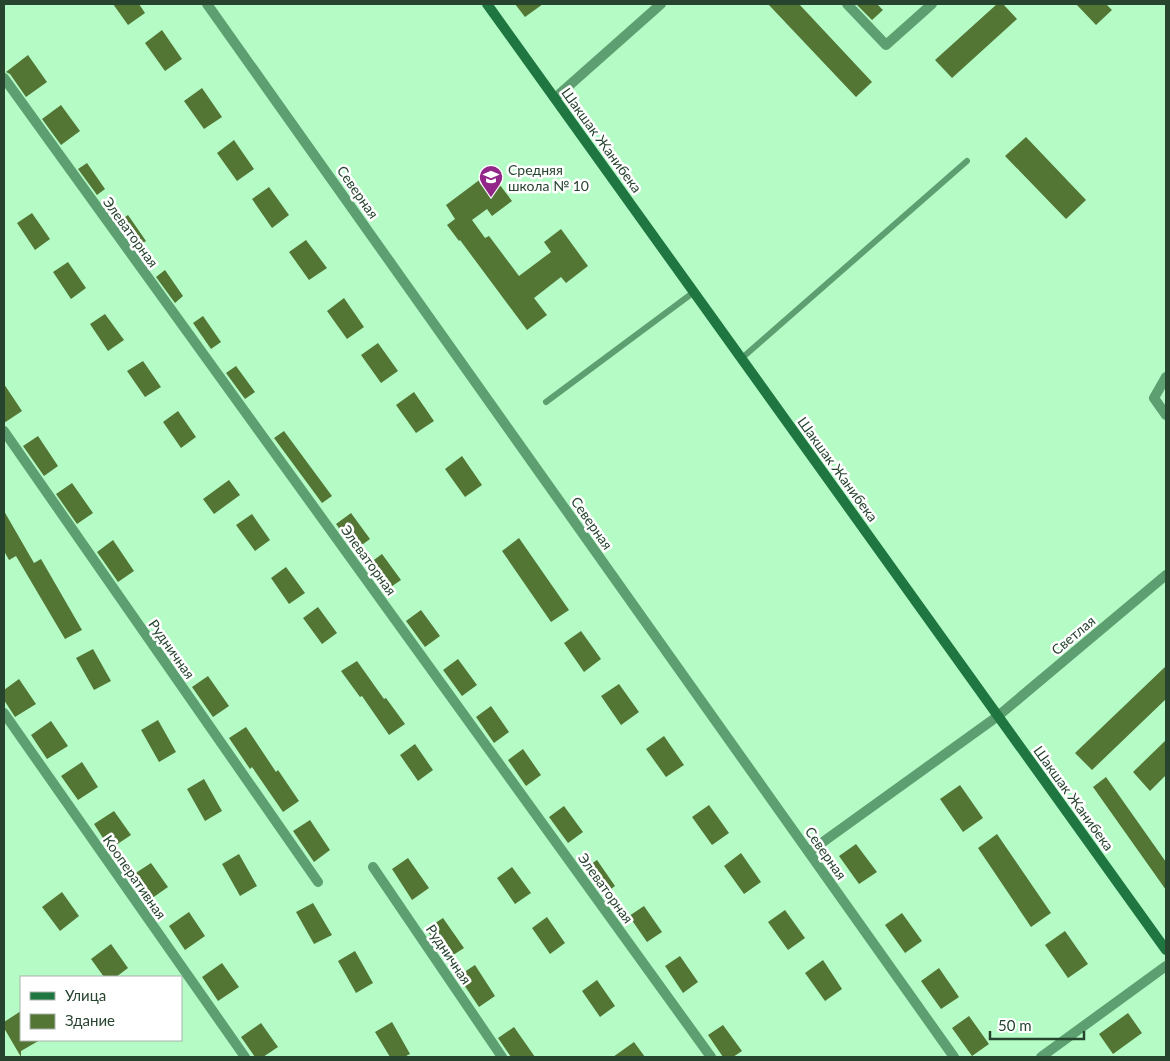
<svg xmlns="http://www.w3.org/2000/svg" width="1170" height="1061" font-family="Lato,sans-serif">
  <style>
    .building { fill: #537635 }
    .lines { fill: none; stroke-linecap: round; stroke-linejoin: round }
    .lane { stroke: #5e9f71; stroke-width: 6 }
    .street { stroke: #5e9f71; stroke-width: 10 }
    .secondary { stroke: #207641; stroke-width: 10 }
    .labels { text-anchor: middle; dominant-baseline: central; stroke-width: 5; stroke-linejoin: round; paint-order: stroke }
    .street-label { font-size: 14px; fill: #27442f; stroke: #fff }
    .poi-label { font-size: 14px; fill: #27442f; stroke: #fff; text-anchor: start }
  </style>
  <rect width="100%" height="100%" fill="#b4fbc6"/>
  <path class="building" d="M113,4H139L145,13L128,25Z
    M515,4H543L525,17Z
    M768,4H799L872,82L856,97Z
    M856,4H877L883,10L872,20Z
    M997,4H1003L1017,19L952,78L935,60Z
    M1076,4H1106L1112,10L1096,25Z
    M162,30L182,59L165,71L145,43Z
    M28,55L47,82L26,97L10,74L6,72Z
    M202,88L222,117L204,129L184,101Z
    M61,105L80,131L61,145L42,119Z
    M1026,137L1086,200L1066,219L1005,156Z
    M234,140L254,169L237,181L217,153Z
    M87,163L105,189L97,195L78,169Z
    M490,172L512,201L492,216L487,209L472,220L485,238L489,236L519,276L551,252L544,242L561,229L588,266L566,283L561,277L534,298L547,315L527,330L460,240L459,241L447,225L455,219L446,205Z
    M269,187L289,215L272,228L252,199Z
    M32,213L50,239L35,250L17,223Z
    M128,215L146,241L136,248L118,222Z
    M306,240L327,268L309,280L289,252Z
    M68,262L86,288L71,299L53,272Z
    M165,270L183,296L175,303L156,277Z
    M344,298L364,327L347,339L327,311Z
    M105,314L124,340L108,351L90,324Z
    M203,316L221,342L211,349L193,323Z
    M378,343L398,371L381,383L361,355Z
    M143,361L161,387L145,397L127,371Z
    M236,366L255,392L245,399L226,373Z
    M4,384L22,411L4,423Z
    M414,392L434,421L416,433L396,405Z
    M178,411L196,437L181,448L163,422Z
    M284,431L332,496L322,503L274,438Z
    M38,436L58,466L44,476L23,446Z
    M462,456L482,485L465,497L445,469Z
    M229,480L240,495L214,514L203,499Z
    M72,483L93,513L77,524L56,494Z
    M4,511L34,563L41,559L82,630L65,639L16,556L9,560L4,551Z
    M351,513L370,539L355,550L336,524Z
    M252,514L270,540L255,551L236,525Z
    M519,538L569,610L551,622L502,551Z
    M113,540L134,571L118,582L97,552Z
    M382,554L401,580L385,591L367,565Z
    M286,567L305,593L289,604L271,578Z
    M318,607L337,633L322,644L303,618Z
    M421,610L440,636L425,647L406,621Z
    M581,631L601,659L584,672L564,643Z
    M93,649L111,681L94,690L76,658Z
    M458,659L477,685L462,696L443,670Z
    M357,661L384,699L386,698L405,724L389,735L362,696L360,697L341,671Z
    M1166,666V699L1092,770L1075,753Z
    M208,676L229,706L213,717L192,687Z
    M19,679L36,704L15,717L4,700V690Z
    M619,684L639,712L621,725L601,696Z
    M491,706L509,732L494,743L476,717Z
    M158,720L176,752L159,762L141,730Z
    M51,721L68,746L47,759L31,735Z
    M246,727L276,772L278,770L299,801L283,812L252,767L250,769L229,738Z
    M664,736L684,765L666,777L646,749Z
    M1166,740V775L1150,791L1133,772Z
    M415,744L433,770L418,781L400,755Z
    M523,749L541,775L526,786L508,760Z
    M82,762L98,787L78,800L61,776Z
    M1106,777L1166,862V890L1093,787Z
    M204,779L222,811L205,821L187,789Z
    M960,785L983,818L963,832L940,799Z
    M709,805L729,833L712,845L692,817Z
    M564,806L583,832L568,843L549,817Z
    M114,811L131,835L110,849L94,824Z
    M310,820L330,850L314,862L293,831Z
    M997,834L1051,913L1031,927L978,848Z
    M856,844L877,872L859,884L839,856Z
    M741,853L761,882L744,894L724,866Z
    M239,854L257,886L240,896L222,864Z
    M408,858L429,888L412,900L392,869Z
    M597,860L615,886L603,895L584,869Z
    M151,863L168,887L148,901L131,876Z
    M512,867L531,893L515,904L497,878Z
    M62,892L79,916L60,931L42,907Z
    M313,903L332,935L314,944L296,912Z
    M644,906L662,932L647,942L629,916Z
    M785,910L805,938L788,950L768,922Z
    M189,912L205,936L185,950L169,926Z
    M902,913L922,941L905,953L885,925Z
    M547,917L565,943L550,954L532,928Z
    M443,918L464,948L447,959L426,929Z
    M1065,931L1088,964L1068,978L1045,945Z
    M111,944L128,968L116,977H104L91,959Z
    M355,951L373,983L356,993L338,961Z
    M680,956L698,982L683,993L665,966Z
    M823,960L842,989L825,1001L805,973Z
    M222,963L239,987L218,1001L202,977Z
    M475,965L495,996L479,1007L458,976Z
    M939,968L959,997L941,1009L921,981Z
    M597,980L615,1006L600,1017L582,991Z
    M21,1011V1040H40L21,1051V1057L4,1028V1022Z
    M1128,1013L1142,1033L1113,1054L1099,1034Z
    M969,1016L989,1044L972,1056L952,1028Z
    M392,1022L410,1054L404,1057H390L375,1032Z
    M261,1023L278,1047L263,1057H255L241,1037Z
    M723,1025L742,1051L733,1057H723L708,1035Z
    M514,1027L535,1057H511L498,1038Z
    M634,1042L645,1057H613Z"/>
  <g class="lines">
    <path class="lane" d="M742,358L967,161
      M546,402L694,292"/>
    <path class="street" d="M207,4L954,1057
      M847,4L886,45L932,4
      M4,78L711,1057
      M555,98L661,4
      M1166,377L1154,398L1166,415
      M4,431L318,882
      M4,713L245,1057
      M809,852L998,716L1166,575
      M373,867L502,1057
      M1041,1057L1166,966"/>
    <path class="secondary" d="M487,4L1166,950"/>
  </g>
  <defs>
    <g id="school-pin" transform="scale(1.25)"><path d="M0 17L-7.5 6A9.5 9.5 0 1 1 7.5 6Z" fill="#932789" stroke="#fff"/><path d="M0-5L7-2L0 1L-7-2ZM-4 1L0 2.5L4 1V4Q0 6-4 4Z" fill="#fff"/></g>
  </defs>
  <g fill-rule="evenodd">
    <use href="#school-pin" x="491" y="177"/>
  </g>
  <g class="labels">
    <g class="street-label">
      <text transform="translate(602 140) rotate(54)">Шакшак Жанибека</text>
      <text transform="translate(358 192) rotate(55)">Северная</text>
      <text transform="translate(131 232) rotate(54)">Элеваторная</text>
      <text transform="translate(838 469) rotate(54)">Шакшак Жанибека</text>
      <text transform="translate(592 523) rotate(55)">Северная</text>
      <text transform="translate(369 560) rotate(54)">Элеваторная</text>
      <text transform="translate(1073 635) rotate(-40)">Светлая</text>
      <text transform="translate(172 649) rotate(55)">Рудничная</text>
      <text transform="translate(1074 798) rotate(54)">Шакшак Жанибека</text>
      <text transform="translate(826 853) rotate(55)">Северная</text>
      <text transform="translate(135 877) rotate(55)">Кооперативная</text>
      <text transform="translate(606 888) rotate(54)">Элеваторная</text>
      <text transform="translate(449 954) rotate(56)">Рудничная</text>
    </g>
    <g class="poi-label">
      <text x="508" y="169">Средняя<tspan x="508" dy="16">школа № 10</tspan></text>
    </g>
  </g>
  <rect width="1170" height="1061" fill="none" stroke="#27442f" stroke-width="10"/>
  <rect x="20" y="976" width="162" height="65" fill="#ffffff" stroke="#a9b4ac"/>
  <rect x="30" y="992" width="25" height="8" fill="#207641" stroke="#a9b4ac"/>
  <text x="65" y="1001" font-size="15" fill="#27442f">Улица</text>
  <rect x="30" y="1014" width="25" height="15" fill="#537635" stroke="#a9b4ac"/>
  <text x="65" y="1026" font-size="15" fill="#27442f">Здание</text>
  <path d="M990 1031v8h94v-8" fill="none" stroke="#27442f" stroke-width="2.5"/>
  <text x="998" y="1031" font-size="15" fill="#27442f" stroke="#ffffff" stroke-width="4" paint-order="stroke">50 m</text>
</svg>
